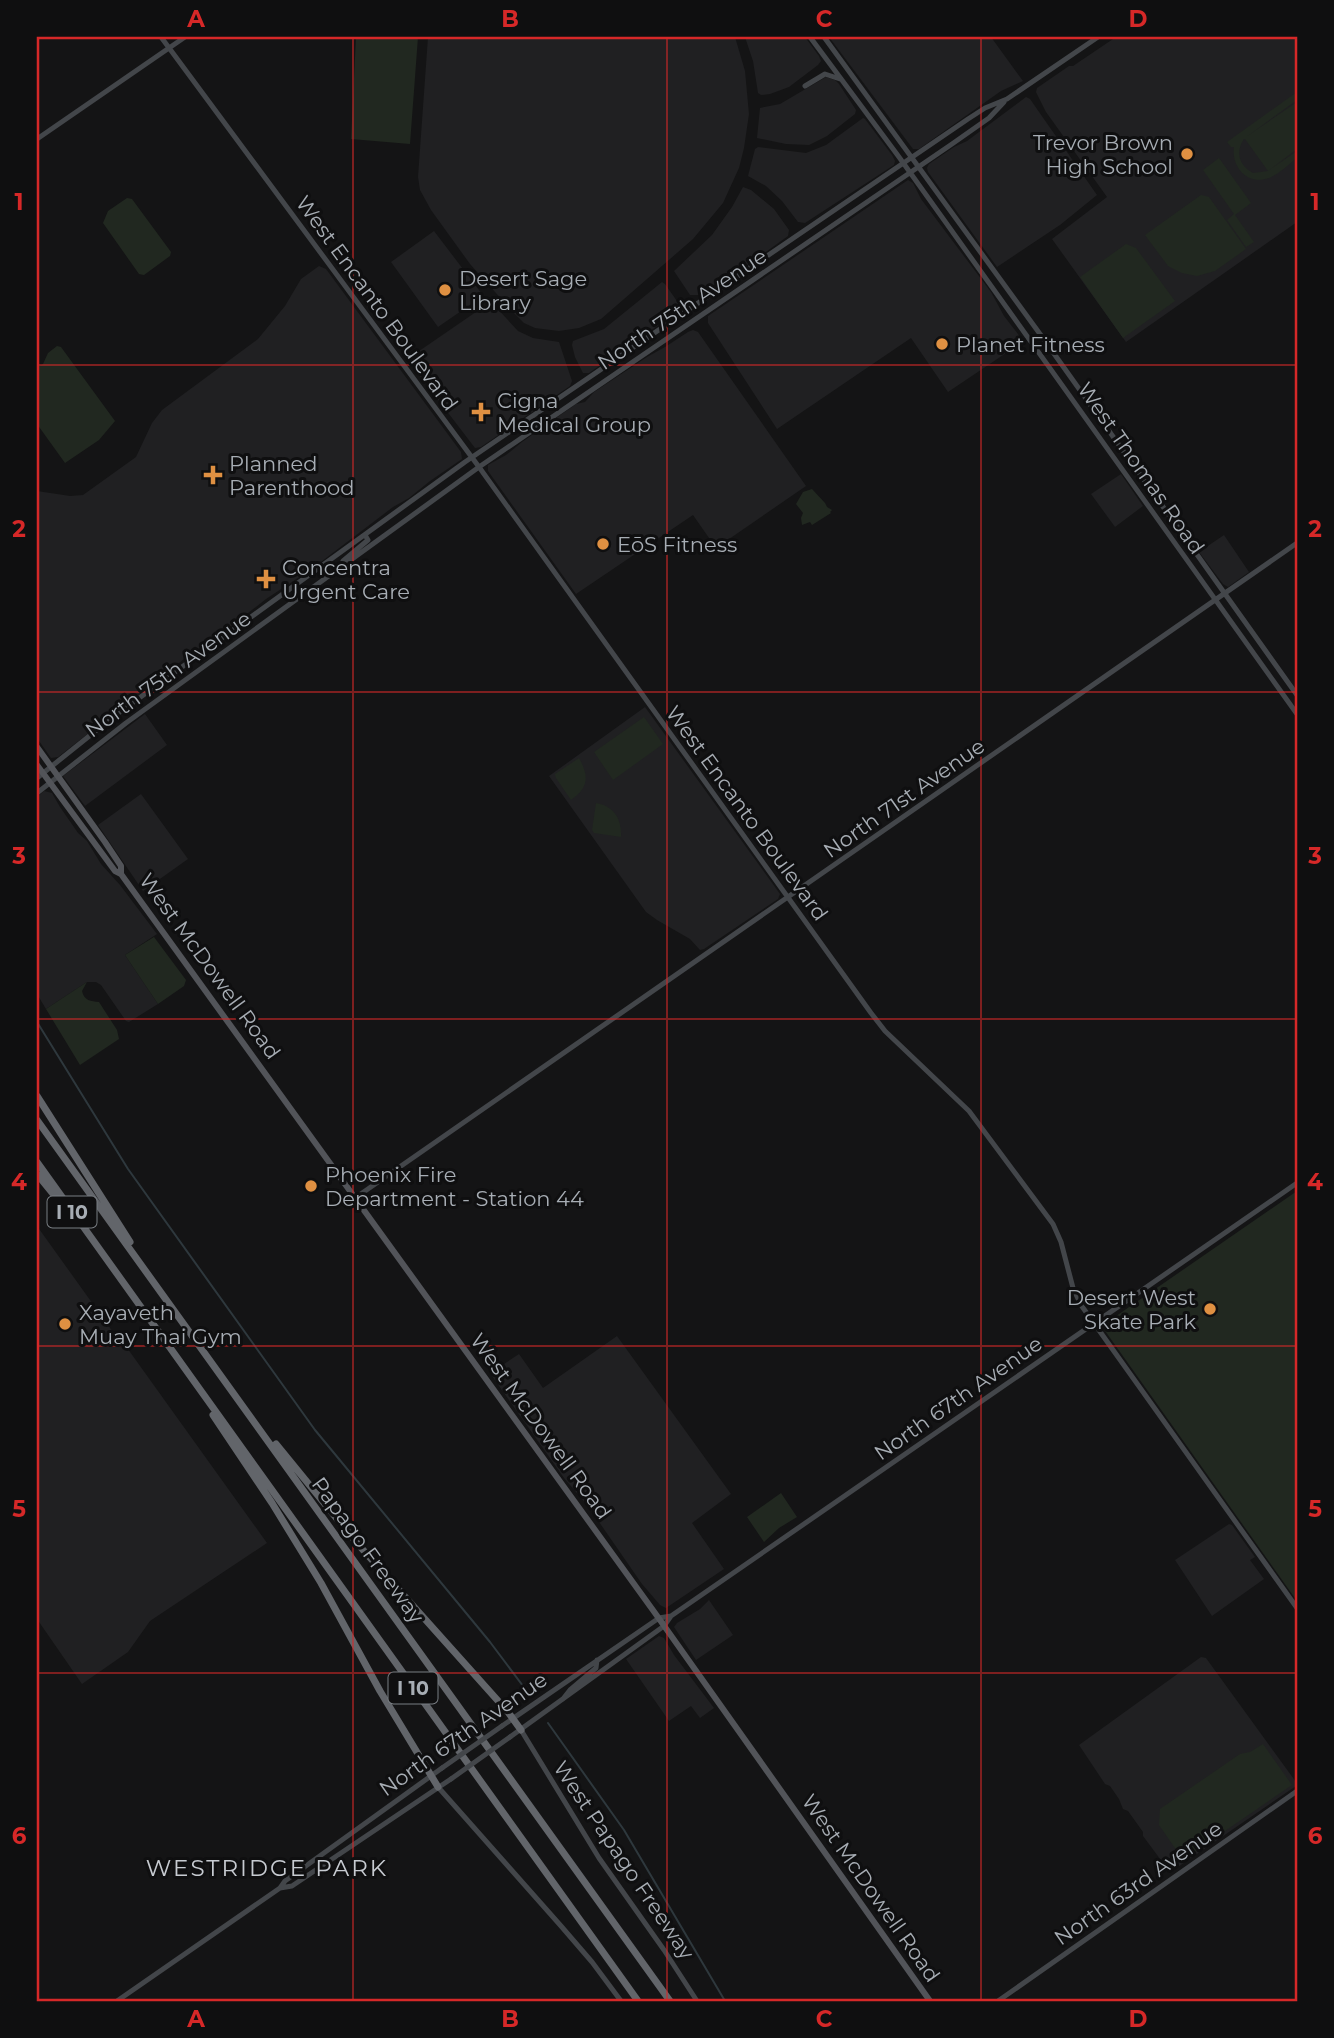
<svg xmlns="http://www.w3.org/2000/svg" width="1334" height="2038" font-family="Montserrat,sans-serif">
  <style>
    .built { fill: #202022 }
    .green { fill: #212820; fill-rule: evenodd }
    .lines { fill: none; stroke-linecap: round; stroke-linejoin: round }
    .stream { stroke: #2e383d; stroke-width: 2 }
    .secondary { stroke: #43464a; stroke-width: 5 }
    .primary { stroke: #525459; stroke-width: 6 }
    .highway { stroke: #62656a; stroke-width: 7 }
    .secondary-bridge { stroke: #43464a; stroke-width: 5 }
    .grid { fill: none; stroke: #d62828; stroke-width: 2; stroke-opacity: 0.55 }
    .poi-dot { fill: #df9042; stroke: #0f0f10; stroke-width: 2.5 }
    .labels { text-anchor: middle; dominant-baseline: central; stroke-width: 6; stroke-linejoin: round; paint-order: stroke }
    .shield { fill: #0f0f10; stroke: #797e83; stroke-width: 2 }
    .shield-label { font-size: 19px; font-weight: bold; fill: #a7adb4 }
    .poi-label { font-size: 21px; fill: #a7adb4; stroke: #0f0f10; text-anchor: start }
    .street-label { font-size: 21px; fill: #a7adb4; stroke: #0f0f10 }
    .neighbourhood-label { font-size: 23px; letter-spacing: 2px; fill: #c7cbd1; stroke: #0f0f10 }
    .neatline { fill: none; stroke: #d62828; stroke-width: 2.5 }
    .grid-label { font-size: 23px; text-anchor: middle; font-weight: bold; fill: #d62828 }
  </style>
  <rect width="100%" height="100%" fill="#141415"/>
  <path class="built" d="M428,37H735L745,71L749,114L744,148L739,168L723,203L693,239L601,319L579,328L559,331L535,328L524,323L513,312L470,264L431,210L420,190L418,177Z
    M745,37H805L819,56L821,61L818,65L789,87L770,94L761,95L758,93L753,61Z
    M829,37H991L1023,81L1001,91L919,149H913Z
    M1116,37H1297V222L1126,342L1052,239L1107,197L1046,112L1036,92L1037,88L1069,66H1073Z
    M826,77L835,80L839,84L856,110L855,114L827,136L809,145L786,144L757,138L760,108L780,104Z
    M1026,97L1030,99L1097,195L1060,225L997,267L928,172L927,168L929,164L954,147L967,141Z
    M863,118L865,119L892,155L895,161L894,165L805,223L798,222L782,201L766,186L748,176L755,149L758,147L806,153L826,145Z
    M908,180L913,183L921,199L991,292L1004,316L1021,338V343L948,392L911,338L777,429L708,323V316Z
    M743,187L751,190L774,209L789,230L788,236L752,262L698,295H690L674,271L712,235L732,207Z
    M434,231L482,294L480,298L438,327L391,262Z
    M319,266L326,269L461,452L462,459L430,481L409,498L393,507L313,568L266,599L229,628L184,659L58,757L51,758L37,738V491L70,496L83,495L136,457L152,423L162,410L258,339L285,306L301,279Z
    M662,282L665,284L679,304V311L589,373H583L575,357L572,345L573,341L604,329Z
    M489,303L494,305L518,331L533,338L559,342L572,381L570,386L481,447L475,448L410,363L409,358Z
    M693,330L698,332L806,486L716,548L693,515L576,594L488,471V465L506,455L522,442L576,404L585,402L594,392L647,357L665,347L688,332Z
    M1121,474L1143,506L1115,527L1091,494Z
    M1224,535L1249,572L1228,587L1223,584L1199,552Z
    M645,707L780,894L778,899L704,949L700,950L690,939L657,920L646,912L549,776Z
    M145,714L167,745L85,806L63,776Z
    M44,791L52,793L60,807L78,833L87,841L101,864L120,885L157,934L125,955L158,1004L129,1022L126,1021L101,985L96,982H87L46,1009L37,994V797Z
    M141,794L188,859L143,891L98,825Z
    M37,1226L123,1346L125,1345L267,1543L150,1621L128,1652L82,1684L37,1619Z
    M617,1336L731,1494L692,1523L724,1569L666,1608L660,1605L642,1584L588,1506L564,1478L492,1376V1372L519,1354L543,1388Z
    M1229,1524L1232,1525L1255,1557L1250,1560L1264,1579L1212,1616L1175,1560Z
    M709,1600L733,1635L696,1660L674,1627L677,1623L700,1609Z
    M659,1636L664,1638L674,1655L714,1708L700,1718L691,1706L669,1721L626,1659Z
    M1201,1657L1206,1658L1296,1782V1786L1172,1871H1169L1143,1836V1832L1128,1811L1123,1809L1119,1799L1110,1786L1105,1784L1079,1745Z"/>
  <path class="green" d="M356,37H418L410,144L351,139Z
    M1297,92V100L1246,137L1297,102V149L1268,171L1297,151V158C1288,165 1279,174 1269,178C1247,186 1231,166 1234,147H1231L1227,142ZM1244,139H1245L1268,171L1253,173C1239,166 1235,152 1244,139Z
    M1219,158L1251,203L1235,215L1254,242L1246,247L1227,220L1234,214L1203,170Z
    M1201,195L1209,197L1246,249L1215,271L1197,276L1182,273L1168,266L1145,235Z
    M127,198L132,199L171,252L170,256L144,275L139,274L103,223L108,211Z
    M1126,244L1136,248L1175,301L1123,338L1080,277Z
    M57,346L61,347L115,421L99,440L65,463L37,424V367L43,364L48,353Z
    M812,489L825,503L827,507L832,510L830,512L831,513L812,525L810,522L802,525L801,518L803,513L796,504L803,492Z
    M644,717L663,744L613,780L594,752Z
    M579,758C589,776 589,787 571,800L556,778L555,774Z
    M596,803C614,806 622,819 621,837L594,833L592,830Z
    M154,937L186,980L184,986L158,1004L125,955Z
    M87,982L82,991C84,1001 91,1001 99,1002L117,1030L119,1039L80,1065L46,1009Z
    M1297,1191V1601L1103,1328L1106,1323Z
    M781,1493L797,1517L779,1528L764,1542L747,1517Z
    M1263,1744L1292,1785L1187,1857L1179,1854L1159,1825L1160,1809L1240,1754L1250,1752Z"/>
  <g class="lines">
    <path class="stream" d="M37,1022L128,1169L315,1430L490,1642L529,1694
      M548,1723L624,1830L725,2001"/>
    <path class="secondary" d="M161,37L479,467L871,1013L885,1031L969,1111L1053,1224L1061,1242L1073,1288L1081,1305L1297,1608
      M810,37L899,157L1297,714
      M824,37L1040,334L1297,695
      M805,86L825,74L840,79
      M37,139L185,37
      M343,561L368,540L365,535
      M37,778L113,717L465,462L968,119L985,108L1007,99L1098,37
      M37,793L126,723L479,467L952,144L989,118L1004,102
      M355,1198L1297,543
      M563,1699L570,1690L596,1668L597,1660
      M502,1726L659,1618L671,1616
      M521,1730L599,1858L664,1950L697,2001
      M510,1737L664,1626L671,1616L1297,1183
      M438,1787L561,1926L592,1962L621,2001
      M280,1888L292,1886L451,1779
      M117,2001L280,1888L285,1881L442,1768
      M998,2001L1297,1791"/>
    <path class="primary" d="M37,747L105,842L121,866V874
      M37,765L115,871L121,874L655,1613L930,2001"/>
    <path class="highway" d="M37,1096L130,1242
      M37,1120L670,2001
      M37,1162L638,2001
      M37,1174L63,1206
      M213,1415L272,1503L321,1583L380,1691L438,1787
      M276,1444L356,1542L508,1712L521,1730"/>
    <path class="secondary-bridge" d="M442,1768L502,1726
      M451,1779L510,1737"/>
  </g>
  <path class="grid" d="M353,37V2001M667,37V2001M981,37V2001M37,365H1297M37,692H1297M37,1019H1297M37,1346H1297M37,1673H1297"/>
  <g class="poi-dot">
    <circle cx="1187" cy="154" r="7"/>
    <circle cx="445" cy="290" r="7"/>
    <circle cx="942" cy="344" r="7"/>
    <path d="M477.5 401.5h7v7h7v7h-7v7h-7v-7h-7v-7h7z"/>
    <path d="M209.5 464.5h7v7h7v7h-7v7h-7v-7h-7v-7h7z"/>
    <circle cx="603" cy="544" r="7"/>
    <path d="M262.5 568.5h7v7h7v7h-7v7h-7v-7h-7v-7h7z"/>
    <circle cx="311" cy="1186" r="7"/>
    <circle cx="1210" cy="1309" r="7"/>
    <circle cx="65" cy="1324" r="7"/>
  </g>
  <g class="labels">
    <g class="shield">
      <rect x="47.5" y="1196.5" width="49" height="31" rx="5"/>
      <rect x="388.5" y="1672.5" width="49" height="31" rx="5"/>
    </g>
    <g class="shield-label">
      <text x="72" y="1212">I 10</text>
      <text x="413" y="1688">I 10</text>
    </g>
    <g class="poi-label">
      <text x="1173" y="142" text-anchor="end">Trevor Brown<tspan x="1173" dy="24">High School</tspan></text>
      <text x="459" y="278">Desert Sage<tspan x="459" dy="24">Library</tspan></text>
      <text x="956" y="344">Planet Fitness</text>
      <text x="497" y="400">Cigna<tspan x="497" dy="24">Medical Group</tspan></text>
      <text x="229" y="463">Planned<tspan x="229" dy="24">Parenthood</tspan></text>
      <text x="617" y="544">EōS Fitness</text>
      <text x="282" y="567">Concentra<tspan x="282" dy="24">Urgent Care</tspan></text>
      <text x="325" y="1174">Phoenix Fire<tspan x="325" dy="24">Department - Station 44</tspan></text>
      <text x="1196" y="1297" text-anchor="end">Desert West<tspan x="1196" dy="24">Skate Park</tspan></text>
      <text x="79" y="1312">Xayaveth<tspan x="79" dy="24">Muay Thai Gym</tspan></text>
    </g>
    <g class="street-label">
      <text transform="translate(377 303) rotate(54)">West Encanto Boulevard</text>
      <text transform="translate(682 309) rotate(-34)">North 75th Avenue</text>
      <text transform="translate(1141 468) rotate(55)">West Thomas Road</text>
      <text transform="translate(168 674) rotate(-36)">North 75th Avenue</text>
      <text transform="translate(904 798) rotate(-35)">North 71st Avenue</text>
      <text transform="translate(747 813) rotate(54)">West Encanto Boulevard</text>
      <text transform="translate(210 966) rotate(54)">West McDowell Road</text>
      <text transform="translate(958 1398) rotate(-35)">North 67th Avenue</text>
      <text transform="translate(541 1426) rotate(54)">West McDowell Road</text>
      <text transform="translate(368 1550) rotate(54)">Papago Freeway</text>
      <text transform="translate(463 1734) rotate(-35)">North 67th Avenue</text>
      <text transform="translate(624 1860) rotate(56)">West Papago Freeway</text>
      <text transform="translate(1138 1883) rotate(-35)">North 63rd Avenue</text>
      <text transform="translate(871 1888) rotate(55)">West McDowell Road</text>
    </g>
    <g class="neighbourhood-label">
      <text x="267" y="1868">WESTRIDGE PARK</text>
    </g>
  </g>
  <rect width="1334" height="2038" fill="none" stroke="#0f0f10" stroke-width="77"/>
  <rect x="38" y="38" width="1258" height="1962" class="neatline"/>
  <g class="grid-label">
    <text x="196" y="27">A</text>
    <text x="510" y="27">B</text>
    <text x="824" y="27">C</text>
    <text x="1138" y="27">D</text>
    <text x="19" y="210">1</text>
    <text x="1315" y="210">1</text>
    <text x="19" y="537">2</text>
    <text x="1315" y="537">2</text>
    <text x="19" y="864">3</text>
    <text x="1315" y="864">3</text>
    <text x="19" y="1190">4</text>
    <text x="1315" y="1190">4</text>
    <text x="19" y="1517">5</text>
    <text x="1315" y="1517">5</text>
    <text x="19" y="1844">6</text>
    <text x="1315" y="1844">6</text>
    <text x="196" y="2027">A</text>
    <text x="510" y="2027">B</text>
    <text x="824" y="2027">C</text>
    <text x="1138" y="2027">D</text>
  </g>
</svg>
